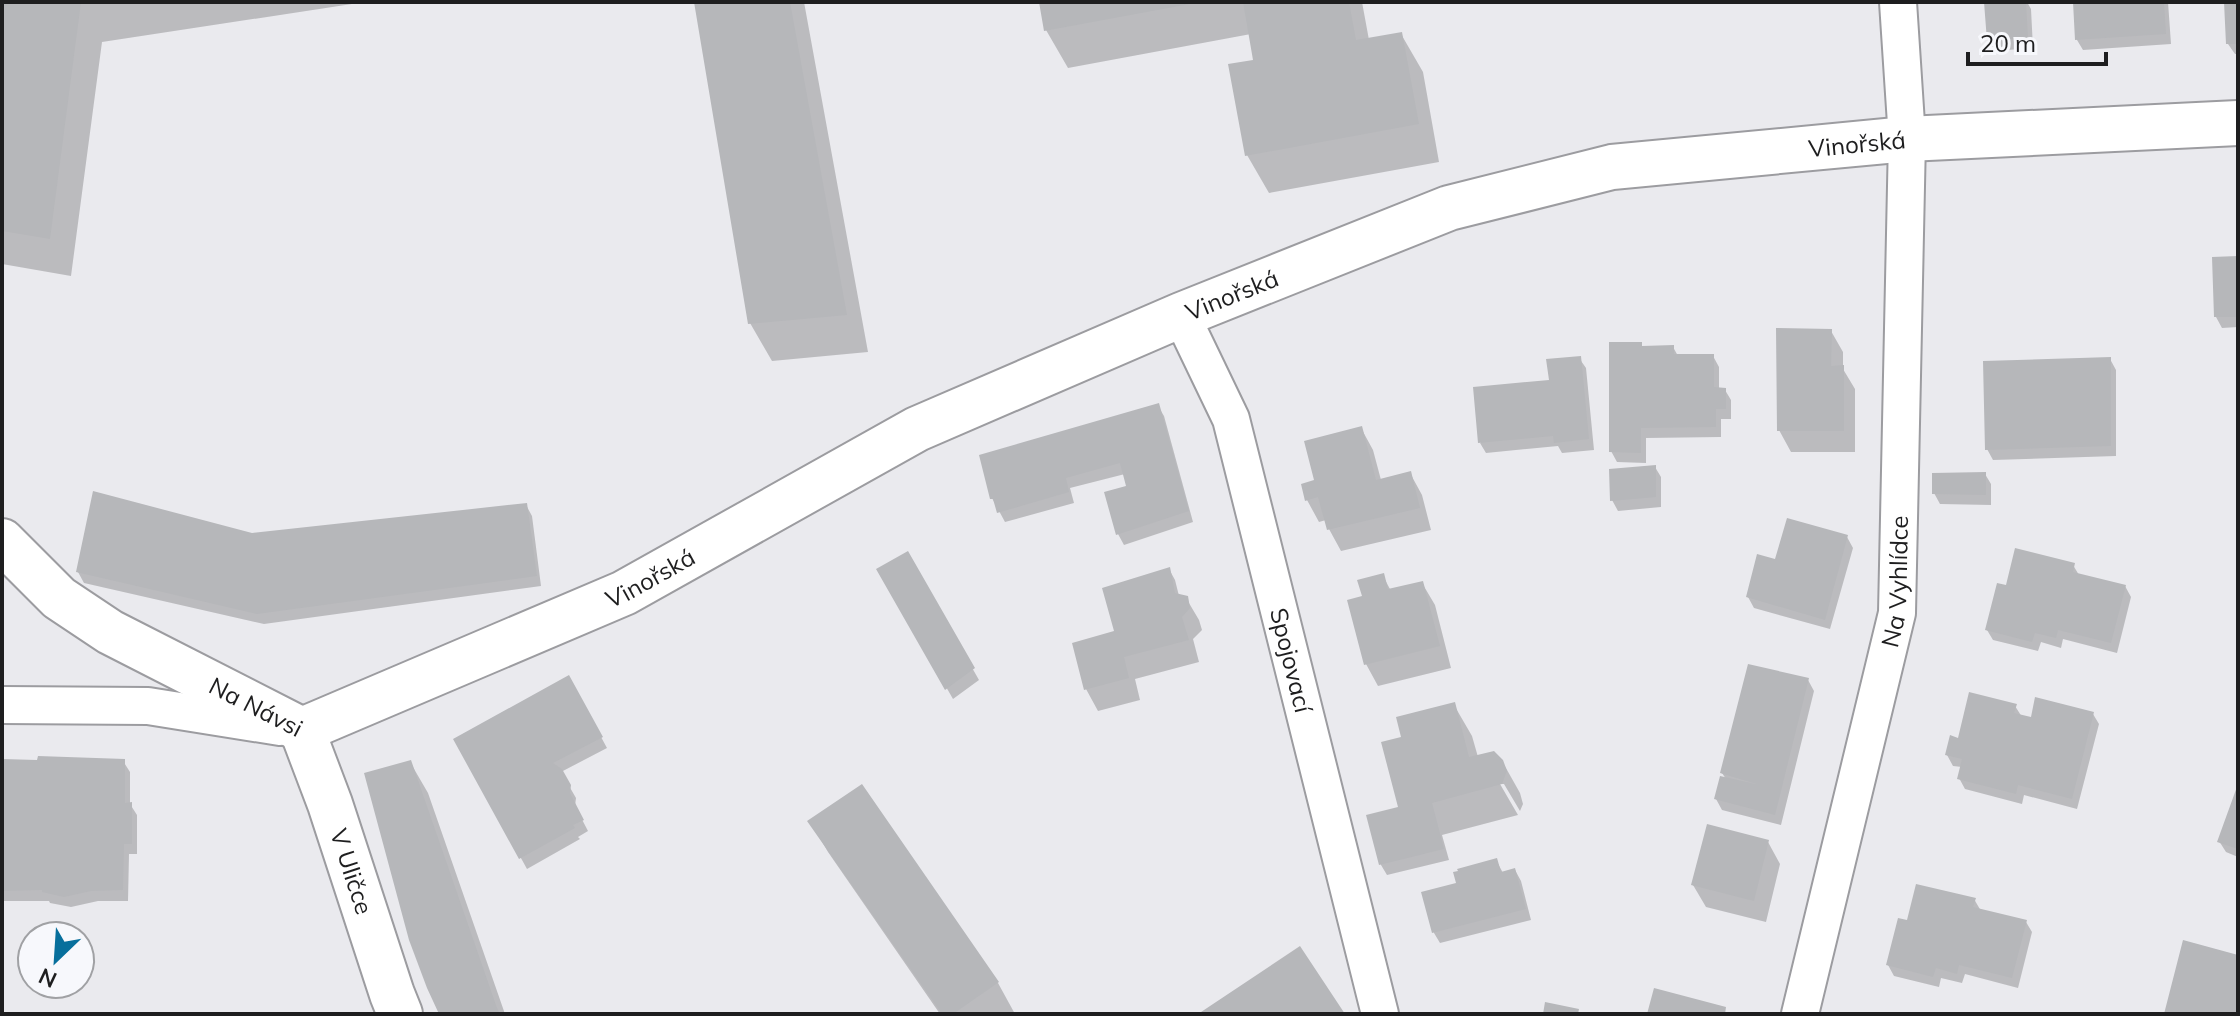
<svg xmlns="http://www.w3.org/2000/svg" width="2240" height="1016" font-family="Mulish,sans-serif">
  <style>
    .shadow { fill: #0003 }
    .building { fill: #b6b7ba }
    .lines { fill: none; stroke-linecap: round; stroke-linejoin: round }
    .minor-casing { stroke: #9c9ca0; stroke-width: 40 }
    .tertiary-casing { stroke: #9c9ca0; stroke-width: 48 }
    .minor { stroke: #fff; stroke-width: 36 }
    .tertiary { stroke: #fff; stroke-width: 44 }
    .labels { text-anchor: middle; dominant-baseline: central; stroke-width: 6; stroke-linejoin: round; paint-order: stroke }
    .street-label { font-size: 24px; fill: #1e1e1f; stroke: #f7f8fc }
  </style>
  <rect width="100%" height="100%" fill="#eaeaee"/>
  <path class="shadow" d="M2,2H365L102,42L71,276L2,264Z
    M696,2H804L868,352L772,361L750,323Z
    M1041,2H1362L1369,40L1401,34L1423,72L1439,162L1269,193L1247,155L1255,61L1251,34L1068,68L1046,30Z
    M1986,2H2027L2031,9L2033,48L1995,51L1989,40Z
    M2069,2H2168L2171,44L2083,50L2077,40L2075,4H2070Z
    M2226,2H2238V54H2235L2228,44Z
    M2238,258V327L2222,328L2216,317Z
    M1831,331L1843,352V369L1855,389V452H1791L1779,430Z
    M1641,344L1643,348L1673,347L1678,356H1713L1719,367V389L1725,390L1731,400V419H1721V437L1646,438V463L1617,462L1611,451Z
    M1579,358L1586,368L1594,450L1562,453L1558,446L1486,453L1480,443Z
    M2110,359L2116,370V456L1993,460L1987,449Z
    M1158,406L1164,416L1193,522L1124,545L1118,534L1106,493L1129,487L1125,474L1070,488L1074,503L1005,522L992,498Z
    M1361,428L1373,450L1381,480L1410,473L1422,495L1431,530L1341,551L1329,529L1326,520L1319,522L1307,500Z
    M1655,467L1661,477V507L1618,511L1612,500Z
    M1985,474L1991,484V505L1940,504L1934,493Z
    M526,505L532,516L541,586L264,624L84,583L78,572Z
    M1847,537L1853,548L1830,629L1754,608L1748,597Z
    M913,564L979,680L953,699L879,570Z
    M2073,565L2079,575L2125,586L2131,597L2117,653L2063,639L2061,648L2041,642L2038,651L1993,640L1987,630L2007,588Z
    M1169,569L1175,580L1179,596L1186,598L1199,620L1202,630L1193,639L1199,662L1135,679L1140,700L1098,711L1086,689L1117,632Z
    M1383,576L1391,591L1422,583L1435,605L1451,668L1378,686L1366,664L1364,597Z
    M569,678L607,748L561,772L576,798L575,806L588,831L578,837L580,839L527,869L456,740Z
    M1808,680L1814,691L1781,825L1722,810L1716,799L1726,779L1722,773Z
    M1454,705L1472,736L1478,757L1502,761L1520,793L1523,804L1520,811L1504,784H1500L1518,815L1442,835L1449,860L1387,875L1381,865L1369,817L1400,809L1404,738Z
    M2015,706L2022,717L2032,720L2093,714L2099,724L2077,809L2024,795L2022,804L1965,789L1959,778L1962,767L1953,766L1947,755L1959,740Z
    M2,761H123L130,772V804L137,815V854H129L128,901H98L71,907L50,903L49,901H2Z
    M410,762L428,793L505,1014H442Z
    M2238,789V857L2226,852L2219,841Z
    M810,821L998,983L1015,1014H940L828,852Z
    M1768,842L1780,864L1766,922L1706,907L1693,885Z
    M1496,860L1503,873L1515,870L1521,881L1531,920L1440,943L1434,933L1424,893L1458,884Z
    M1974,899L1981,911L2026,922L2032,932L2018,988L1965,974L1962,983L1941,978L1939,987L1894,976L1888,965L1909,922Z"/>
  <path class="building" d="M2,2H81L50,239L2,231Z
    M694,2H790L847,315L748,324Z
    M1039,2H1190V4L1044,31Z
    M1243,2H1349L1356,40L1402,32L1419,124L1245,156L1228,64L1253,60Z
    M1984,2H2026L2028,38L1987,41Z
    M2073,2H2164L2166,34L2075,40Z
    M2224,2H2238V44H2226Z
    M2238,256V317H2214L2212,257Z
    M1776,328L1832,329L1831,366L1844,365V431H1777Z
    M1609,342H1642V346L1674,345V354H1714V387L1726,388V409H1716V427L1641,428V453L1609,452Z
    M1581,356L1589,439L1554,443L1553,436L1478,443L1473,387L1549,380L1546,359Z
    M2111,357V446L1985,450L1983,361Z
    M1159,403L1189,511L1116,535L1104,492L1126,486L1120,463L1066,478L1069,492L997,513L993,499H990L979,455Z
    M1362,426L1376,480L1411,471L1420,508L1327,530L1318,497L1305,501L1301,484L1314,480L1304,441Z
    M1656,465V497L1610,501L1609,469Z
    M1986,472V495L1932,494V473Z
    M93,491L252,533L527,503L537,576L257,614L76,572Z
    M1787,518L1848,535L1825,620L1746,597L1757,554L1775,559Z
    M2015,548L2075,563L2073,572L2126,585L2111,643L2058,630L2056,638L2035,633L2032,642L1985,630L1997,583L2006,585Z
    M908,551L975,668L945,690L876,569Z
    M1170,567L1175,593L1188,596L1190,608L1182,617L1189,640L1124,657L1129,678L1084,690L1072,643L1114,631L1102,588Z
    M1384,573L1388,589L1423,581L1440,646L1364,665L1347,600L1362,596L1357,580Z
    M1748,664L1809,678L1775,815L1714,799L1720,776L1760,785L1720,773Z
    M569,675L603,737L553,763L562,769L571,785L570,793L584,820L573,825L575,828L519,859L453,739Z
    M1969,692L2017,704L2014,713L2031,717L2035,697L2094,712L2072,799L2018,785L2016,794L1957,779L1962,759L1945,755L1950,735L1958,738Z
    M1455,702L1469,757L1494,751L1503,760L1507,771L1502,784L1432,803L1444,849L1379,865L1366,815L1398,807L1381,742L1401,737L1396,717Z
    M38,756L125,759V803L132,802V844H124L123,890L91,891L64,897L42,892V890L2,891V759L37,760Z
    M411,760L497,1008L500,1014H439L427,988L409,940L364,773Z
    M862,784L999,982L953,1014H942L807,821Z
    M2238,784V849L2217,842Z
    M1707,824L1769,840L1754,901L1691,885Z
    M1497,858L1501,872L1515,868L1526,909L1432,933L1421,892L1456,883L1453,872L1458,871L1457,869Z
    M1916,884L1976,898L1973,907L2027,920L2012,978L1959,965L1957,974L1936,968L1933,977L1886,965L1898,918L1907,920Z
    M2183,940L2238,955V1014H2164Z
    M1300,946L1345,1014H1198Z
    M1654,988L1726,1007L1725,1014H1647Z
    M1545,1002L1579,1009L1578,1014H1543Z"/>
  <g class="lines">
    <g class="minor-casing">
      <g id="minor">
        <path id="s1" d="M1181,315L1231,419L1380,1014"/>
        <path d="M2,705L148,706L280,727"/>
        <path id="s2" d="M1800,1014L1897,613L1907,139L1898,2"/>
      </g>
    </g>
    <g class="tertiary-casing">
      <g id="tertiary">
        <path id="s3" d="M2,541L59,598L110,632L302,730"/>
        <path id="s4" d="M302,730L624,593L917,429L1181,315L1449,208L1612,167L1907,139L2238,123"/>
        <path id="s5" d="M302,730L330,804L392,994L400,1014"/>
      </g>
    </g>
    <use href="#minor" class="minor"/>
    <use href="#tertiary" class="tertiary"/>
  </g>
  <g class="labels">
    <g class="street-label">
      <text stroke="none"><textPath href="#s4" startOffset="1676">Vinořská</textPath></text>
      <text stroke="none"><textPath href="#s4" startOffset="1028">Vinořská</textPath></text>
      <text stroke="none"><textPath href="#s4" startOffset="380">Vinořská</textPath></text>
      <text stroke="none"><textPath href="#s2" startOffset="444">Na Vyhlídce</textPath></text>
      <text stroke="none"><textPath href="#s1" startOffset="364">Spojovací</textPath></text>
      <text stroke="none"><textPath href="#s3" startOffset="306">Na Návsi</textPath></text>
      <text stroke="none"><textPath href="#s5" startOffset="150">V Uličce</textPath></text>
    </g>
  </g>
  <rect width="2240" height="1016" fill="none" stroke="#1e1e1f" stroke-width="8"/>
  <g transform="translate(56 960) rotate(205)"><circle r="38" fill="#f7f8fc" stroke="#a0a1a4" stroke-width="2"/>
  <path d="M0-6L14 30L0 20L-14 30Z" fill="#076f9c"/>
  <text y="-12" font-size="22" font-weight="bold" text-anchor="middle" fill="#1e1e1f">N</text>
  </g>
  <path d="M1968 52v12h138v-12" fill="none" stroke="#1e1e1f" stroke-width="4"/>
  <text x="1980" y="52" font-size="24" fill="#1e1e1f" stroke="#f7f8fc" stroke-width="6" paint-order="stroke">20 m</text>
</svg>
